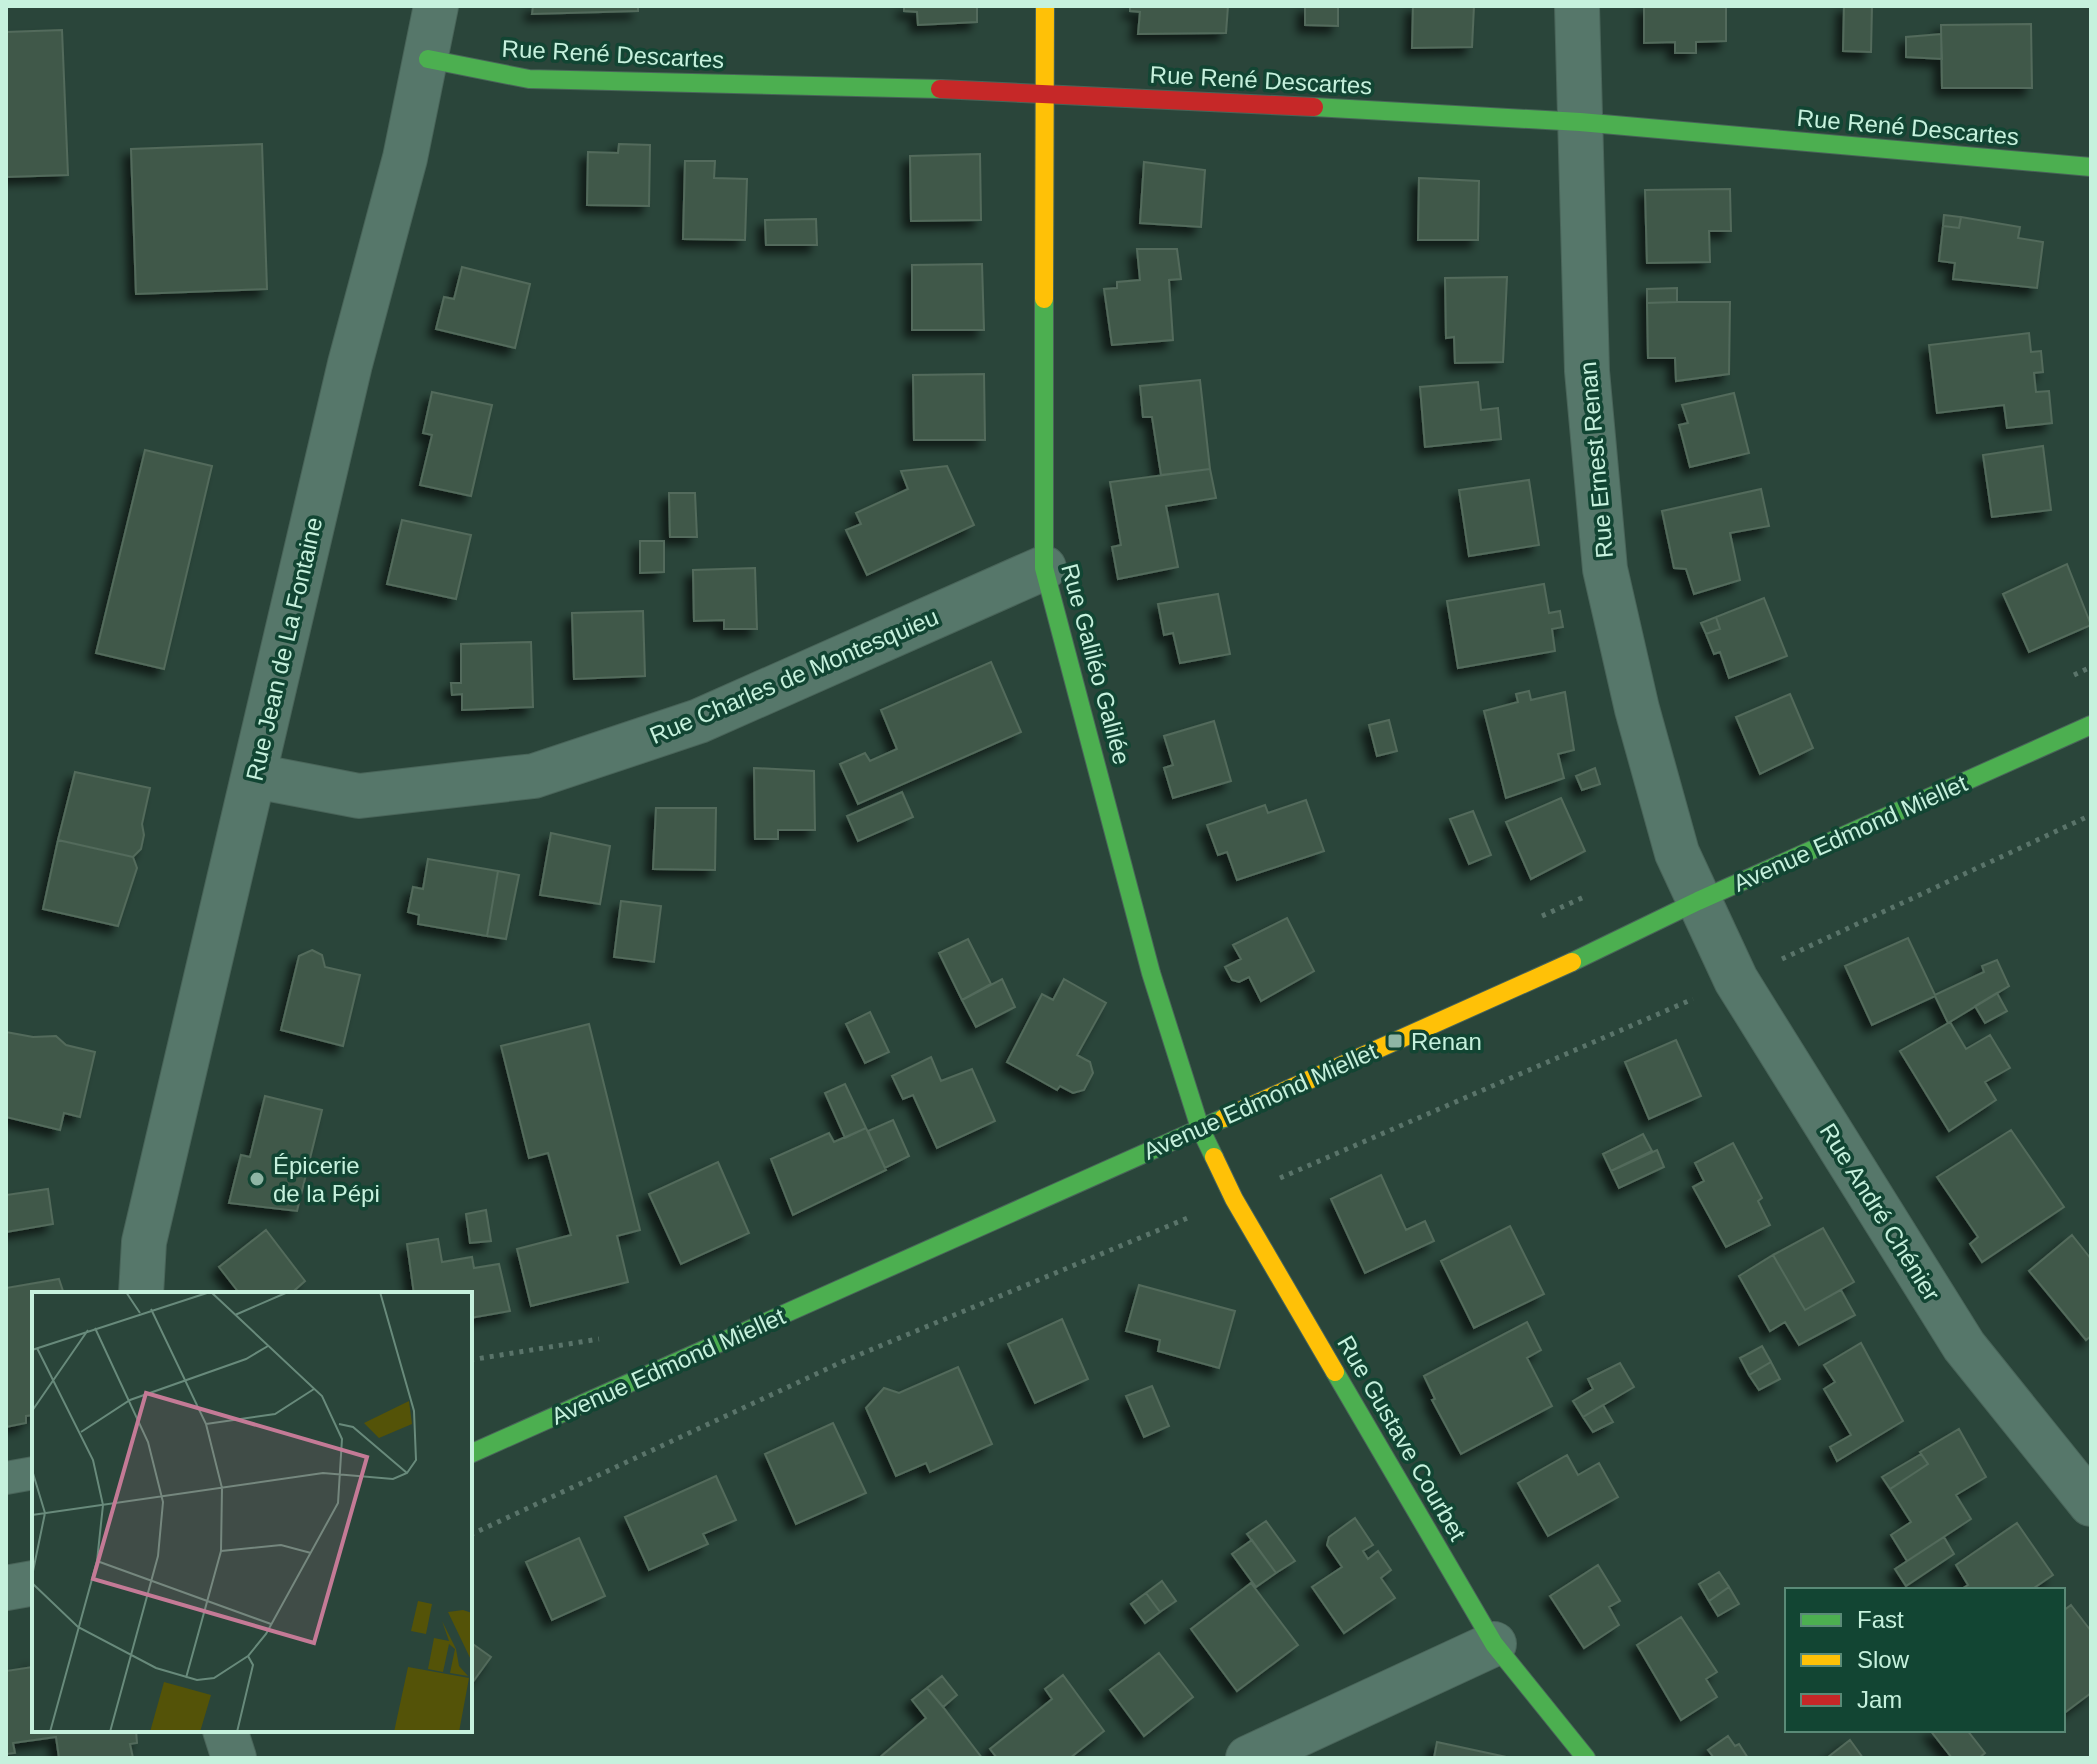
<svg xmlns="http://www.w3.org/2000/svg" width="2097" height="1764" font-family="Arial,sans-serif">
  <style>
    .building { fill: #41594a; stroke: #536b5b; stroke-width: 2; filter: url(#shadow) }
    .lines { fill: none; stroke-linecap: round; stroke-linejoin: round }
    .lane-casing { stroke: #496459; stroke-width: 34 }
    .street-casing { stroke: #496459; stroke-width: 46 }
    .fast-casing { stroke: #496459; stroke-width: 20 }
    .slow-casing { stroke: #496459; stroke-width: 20 }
    .jam-casing { stroke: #496459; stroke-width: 20 }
    .path { stroke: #5a746a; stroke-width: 5; stroke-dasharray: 4 6; stroke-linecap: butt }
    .lane { stroke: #56776a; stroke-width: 32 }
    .street { stroke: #56776a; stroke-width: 44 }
    .fast { stroke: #4caf50; stroke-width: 18 }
    .slow { stroke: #ffc107; stroke-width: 18 }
    .jam { stroke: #c62828; stroke-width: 18 }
    .poi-dot { fill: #8fb5a4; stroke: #124533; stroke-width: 3 }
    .labels { text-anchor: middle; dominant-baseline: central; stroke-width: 7; stroke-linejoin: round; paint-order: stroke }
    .street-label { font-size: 24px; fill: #c6f1dd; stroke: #124533 }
    .poi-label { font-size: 24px; fill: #c6f1dd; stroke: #124533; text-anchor: start }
    .inset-road { fill: none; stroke: #688a7b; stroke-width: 2 }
    .view { fill: #c47a96; fill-opacity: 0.15; stroke: #c47a96; stroke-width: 4 }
    .inset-edge { fill: none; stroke: #c6f1dd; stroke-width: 4 }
  </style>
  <defs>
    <filter id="shadow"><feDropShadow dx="-7" dy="7" stdDeviation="4" flood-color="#0009"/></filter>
  </defs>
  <rect width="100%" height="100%" fill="#2a453a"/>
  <path class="building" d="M533,6H638V11L532,14Z
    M904,6H977V22L918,25L917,12L904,11Z
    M1130,6H1228L1226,33L1138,34L1140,12L1130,11Z
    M1305,6H1338V26L1305,25Z
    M1413,6H1474L1472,47L1412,48Z
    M1644,6H1726V41L1696,42V53H1675V42L1644,43Z
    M1844,6H1872L1871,52L1843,51Z
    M2031,24L2032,88H1942L1941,25Z
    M62,30L68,175L6,177V32Z
    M1941,34L1942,59L1906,57V37Z
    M262,144L267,289L136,294L131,149Z
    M619,144L650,145L649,206L587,205L588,152L618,153Z
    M980,154L981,220L911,221L910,156Z
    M685,161H715L714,178L747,179L745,240L683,239Z
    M1144,162L1205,170L1201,227L1140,223Z
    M1419,178L1479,181L1478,240H1418Z
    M1730,189L1731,231H1709L1710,262L1647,263L1645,190Z
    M1944,215L1961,217L1959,228L1943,226Z
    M1961,217L2020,227L2018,238L2043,242L2037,288L1953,279L1955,263L1939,261L1943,226L1959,228Z
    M816,219L817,245H766L765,220Z
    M1137,249H1177L1181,279L1169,280L1173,340L1112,345L1104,289L1117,288V282L1140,280Z
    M982,264L984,330H912V265Z
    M462,267L530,284L515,348L436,329L444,297L454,299Z
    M1507,277L1503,362L1455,363L1454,337L1446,338L1445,278Z
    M1677,288V302L1647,303V289Z
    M1677,302H1730L1729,374L1676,381L1675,358H1648L1647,303Z
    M2029,333L2031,352L2041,351L2043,372L2034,373L2036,392L2049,391L2052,423L2007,428L2004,405L1937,413L1929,345Z
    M984,374L985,440H914L913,375Z
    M1200,380L1210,469L1161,475L1152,417H1143L1140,386Z
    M1478,382L1481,410L1498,408L1501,439L1425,447L1420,387Z
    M432,392L492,405L471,496L420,485L432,435L423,433Z
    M1734,393L1749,453L1690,467L1679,425L1688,423L1682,405Z
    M2043,446L2051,510L1992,517L1983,455Z
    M145,450L212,466L164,669L96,653Z
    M947,466L974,525L867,575L846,530L861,524L856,513L908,489L901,471Z
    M1210,469L1216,498L1166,506L1178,567L1118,579L1112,547L1121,545L1110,482Z
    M1529,480L1539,545L1469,556L1459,490Z
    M1761,489L1769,526L1730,533L1740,580L1694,594L1686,569L1674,568L1662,511Z
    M669,493H695L697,537H670Z
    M402,520L471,535L456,599L387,584Z
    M640,541H664V572L640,573Z
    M2067,564L2091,625L2029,652L2003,594Z
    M755,568L757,629H724V620L694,621L693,570Z
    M1544,584L1549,613L1560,611L1563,627L1552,629L1555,651L1458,668L1447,601Z
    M1218,594L1230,654L1180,663L1173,633L1164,635L1158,604Z
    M1764,598L1787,656L1729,678L1720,652L1714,654L1706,634L1720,629L1716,617Z
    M643,611L645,676L574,679L572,613Z
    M1716,617L1720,629L1706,634L1701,623Z
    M531,642L533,707L462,710V694L452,695L451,683H461V644Z
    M991,662L1021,732L858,804L840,764L865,753L870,761L897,749L881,710Z
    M1529,691L1531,700L1565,692L1574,750L1558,754L1564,778L1506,798L1484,711L1518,702L1516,694Z
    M1790,694L1813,748L1760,774L1736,717Z
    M1389,720L1397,751L1377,756L1369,725Z
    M1214,721L1231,781L1173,798L1164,768L1173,765L1164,736Z
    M754,768L814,771L815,830H778V839H755Z
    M1595,768L1600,784L1582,790L1576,776Z
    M75,772L150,788L142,824L144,835L141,849L133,857L58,840Z
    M902,792L913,817L858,841L847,816Z
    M1561,798L1585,851L1531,879L1506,822Z
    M1306,800L1324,851L1237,880L1227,852L1218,855L1207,825L1265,805L1268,813Z
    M656,808H716L715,870L653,869Z
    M1473,811L1491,855L1469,864L1450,819Z
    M551,833L610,846L600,904L540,895Z
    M58,840L133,857L137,868L118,926L43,909Z
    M428,859L498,871L487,936L418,924L419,915L408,912L413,887L423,889Z
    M498,871L519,875L506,939L487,936Z
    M621,901L661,906L654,962L614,957Z
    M1287,918L1314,971L1261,1001L1249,977L1239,982L1232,980L1225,967L1241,959L1233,945Z
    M1908,938L1935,995L1984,972L1982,966L1997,960L2009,986L1948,1023L1935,996L1872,1025L1845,966Z
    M968,939L991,984L962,1000L939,953Z
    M312,950L322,955L325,967L360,975L343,1046L281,1030L299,956Z
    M1002,979L1015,1007L976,1027L962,1000Z
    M1064,979L1106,1003L1077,1055L1090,1062L1093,1073L1084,1090L1073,1093L1060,1086L1057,1090L1007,1062L1042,994L1053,1000Z
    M1997,993L2007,1011L1985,1023L1975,1006Z
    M870,1012L889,1052L865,1063L846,1024Z
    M1950,1022L1966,1049L1990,1035L2010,1068L1985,1082L1996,1100L1949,1131L1900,1051Z
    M589,1024L640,1230L617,1236L628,1282L531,1306L517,1249L571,1235L548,1153L529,1158L501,1046Z
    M6,1032L33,1037L56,1036L66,1045L95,1052L80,1117L64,1113L60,1130L6,1117Z
    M1676,1040L1701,1096L1649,1119L1625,1062Z
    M931,1057L941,1081L972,1069L995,1121L937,1148L913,1095L903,1099L892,1076Z
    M845,1084L866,1128L845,1138L825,1093Z
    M265,1096L322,1110L297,1211L229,1203L241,1155L250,1157Z
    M893,1120L909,1156L885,1168L868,1131Z
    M866,1128L886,1170L793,1215L771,1159L829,1133L834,1142Z
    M2011,1130L2064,1207L1982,1262L1970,1244L1978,1237L1937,1177Z
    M1643,1134L1652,1151L1611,1171L1603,1154Z
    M1733,1143L1762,1198L1758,1201L1770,1225L1726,1247L1693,1187L1704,1181L1695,1163Z
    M1657,1150L1664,1167L1619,1188L1611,1171Z
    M718,1162L749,1233L681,1264L649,1194Z
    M1381,1175L1406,1230L1425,1221L1434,1241L1365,1273L1331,1199Z
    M48,1189L53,1224L6,1232V1195Z
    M486,1210L491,1241L470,1243L466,1214Z
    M1510,1226L1544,1294L1474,1328L1441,1261Z
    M1823,1228L1854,1282L1805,1310L1773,1255Z
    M266,1230L305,1281L295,1290L298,1294H240L219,1267Z
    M2072,1235L2091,1259V1336L2086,1340L2029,1271Z
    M438,1239L442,1262L472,1257L474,1268L499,1264L510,1311L470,1318V1294H414L407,1244Z
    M1773,1255L1805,1310L1841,1290L1855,1315L1799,1345L1785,1322L1770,1331L1739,1276Z
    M59,1279L64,1294H34V1415L26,1416V1423L6,1427V1288Z
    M1139,1285L1235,1311L1219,1368L1158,1351L1160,1340L1126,1331Z
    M1062,1319L1088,1379L1035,1403L1008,1344Z
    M1527,1322L1541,1350L1527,1358L1552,1406L1461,1454L1432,1400L1435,1399L1424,1376Z
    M1861,1343L1903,1421L1837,1461L1830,1447L1851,1435L1824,1389L1835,1382L1824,1365Z
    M1762,1346L1771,1362L1749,1375L1740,1358Z
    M1771,1362L1780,1379L1759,1390L1749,1375Z
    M1620,1363L1634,1387L1583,1417L1573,1401L1593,1389L1588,1379Z
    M958,1367L992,1444L930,1472L926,1463L896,1476L866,1408L884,1388L899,1393Z
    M1152,1386L1169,1426L1144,1437L1126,1396Z
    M1603,1405L1613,1422L1593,1432L1583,1417Z
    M833,1423L866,1493L796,1524L765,1454Z
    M1959,1429L1986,1477L1956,1495L1971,1519L1907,1561L1891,1535L1911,1522L1890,1489L1928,1464L1920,1452Z
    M1921,1454L1928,1464L1890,1489L1882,1477Z
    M1567,1455L1578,1475L1599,1463L1618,1497L1548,1536L1518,1483Z
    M716,1476L736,1520L703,1534L708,1544L649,1570L625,1517Z
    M1355,1518L1373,1545L1363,1551L1368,1559L1378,1551L1391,1570L1381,1578L1395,1598L1344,1633L1312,1587L1342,1567L1327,1545L1329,1537Z
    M1266,1521L1295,1561L1276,1573L1247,1534Z
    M2017,1523L2053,1575L2031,1590H1960L1968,1585L1956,1565Z
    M1944,1537L1954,1554L1906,1586L1895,1569Z
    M579,1538L605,1596L552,1620L526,1562Z
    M1252,1540L1276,1573L1256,1587L1232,1554Z
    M1598,1565L1620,1601L1609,1607L1619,1625L1584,1648L1550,1596Z
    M1719,1572L1729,1587L1709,1601L1699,1584Z
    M1162,1581L1176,1601L1160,1612L1146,1593Z
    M1251,1583L1298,1645L1237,1691L1191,1629Z
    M1729,1587L1739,1604L1718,1616L1709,1601Z
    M1146,1593L1160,1612L1145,1623L1131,1604Z
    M2071,1605L2091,1631V1693L2063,1714V1611Z
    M1681,1617L1717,1672L1706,1679L1717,1697L1681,1720L1637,1645Z
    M470,1642L491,1657L470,1686Z
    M1159,1653L1193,1697L1144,1736L1110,1690Z
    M32,1660H34V1730H136L137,1743L130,1744L133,1758H59L56,1737L13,1743L15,1753L6,1754V1671L33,1667Z
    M1063,1675L1104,1731L1070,1758H997L990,1749L1052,1699L1045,1689Z
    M942,1676L957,1695L943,1707L927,1688Z
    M927,1688L943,1707L982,1758H879L926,1718L912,1700Z
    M1930,1730H1967L1985,1753L1979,1758H1952Z
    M1728,1736L1735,1746L1739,1744L1748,1758H1714L1708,1750Z
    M1850,1740L1863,1758H1829L1828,1757Z
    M1437,1742L1511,1758H1434Z"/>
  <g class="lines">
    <g class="lane-casing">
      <path id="lane" d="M6,1478L34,1473"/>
    </g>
    <g class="street-casing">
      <path id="street" d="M1577,6L1587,371L1605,569L1637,709L1677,853L1736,980L1964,1346L2091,1504
        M255,776L359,796L534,776L699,721L1044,568
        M141,1294L144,1242L350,364L405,158L436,6
        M6,1588L34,1583
        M225,1730L234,1758
        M1248,1758L1494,1644"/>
    </g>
    <g class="fast-casing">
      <path id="fast" d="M428,59L529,79L940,89
        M1314,107L1580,122L2091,167
        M1044,299V568L1151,973L1200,1128L1214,1157
        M1572,962L1698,901L2091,725
        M1335,1372L1494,1644L1586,1758
        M470,1454L1224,1118"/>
    </g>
    <g class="slow-casing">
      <path id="slow" d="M1044,299L1045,6
        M1224,1118L1572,962
        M1214,1157L1234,1199L1335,1372"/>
    </g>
    <g class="jam-casing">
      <path id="jam" d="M940,89L1314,107"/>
    </g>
    <path class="path" d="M2074,675L2091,667
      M1542,916L1584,897
      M1782,959L2091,815
      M1280,1178L1693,999
      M470,1360L599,1339
      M470,1535L844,1361L1190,1217"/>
    <use href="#lane" class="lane"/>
    <use href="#street" class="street"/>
    <use href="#fast" class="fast"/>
    <use href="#slow" class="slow"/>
    <use href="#jam" class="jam"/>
  </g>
  <g class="poi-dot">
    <rect x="1387" y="1033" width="16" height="16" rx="4"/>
    <circle cx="257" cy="1179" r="8"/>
  </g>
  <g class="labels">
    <g class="street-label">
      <text transform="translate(613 54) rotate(3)">Rue René Descartes</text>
      <text transform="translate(1261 80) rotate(3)">Rue René Descartes</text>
      <text transform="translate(1908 127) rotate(5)">Rue René Descartes</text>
      <text transform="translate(1596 460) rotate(-95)">Rue Ernest Renan</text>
      <text transform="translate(284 649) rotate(-77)">Rue Jean de La Fontaine</text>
      <text transform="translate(1096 664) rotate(75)">Rue Galiléo Galilée</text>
      <text transform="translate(794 676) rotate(-23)">Rue Charles de Montesquieu</text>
      <text transform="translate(1850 833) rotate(-24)">Avenue Edmond Miellet</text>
      <text transform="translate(1260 1101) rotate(-24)">Avenue Edmond Miellet</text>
      <text transform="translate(1880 1212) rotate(58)">Rue André Chénier</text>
      <text transform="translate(668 1366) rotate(-24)">Avenue Edmond Miellet</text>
      <text transform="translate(1402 1438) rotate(60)">Rue Gustave Courbet</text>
    </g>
    <g class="poi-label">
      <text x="1411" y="1041">Renan</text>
      <text x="273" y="1165">Épicerie<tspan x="273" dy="28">de la Pépi</tspan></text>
    </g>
  </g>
  <g transform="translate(32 1292)">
    <rect width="440" height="440" fill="#2a453a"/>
    <path d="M377,109L380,132L347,146L332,131ZM386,309L400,312L394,342L379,339ZM431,318L440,321V370L416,320ZM410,329L424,357L427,374L436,384L418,381L423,357L417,352L411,380L396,377L402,346L417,349ZM376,375L437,386L427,440H362ZM132,390L179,403L168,440H118Z" fill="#545308"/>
    <path class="inset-road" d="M94,0L108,21M179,0L290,104L310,147L306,211L234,342L216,364L221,373L205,440M119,17L174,132L190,196L189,259L154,386M203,23L256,0M63,36L116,150L131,210L126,264L78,440M5,56L61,168L71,213L65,269L18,440M0,58L178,0M0,119L56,38M174,132L243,122L282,97M307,132L321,135L375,181M49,140L98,108L214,67L236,54M0,178L13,221L0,284M0,223L291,181L361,187L375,181L384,168L382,119L348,0M189,259L249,253L279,261M65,269L239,332M0,291L46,335L124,376L165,388L182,386L216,364"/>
    <path class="view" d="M114,101L335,165L282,351L61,287Z"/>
    <rect width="440" height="440" class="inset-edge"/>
  </g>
  <rect width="2097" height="1764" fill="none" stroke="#c6f1dd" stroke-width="16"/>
  <rect x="1785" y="1588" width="280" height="144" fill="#124533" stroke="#5a8a77" stroke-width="2"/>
  <rect x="1801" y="1614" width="40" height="12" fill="#4caf50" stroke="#5a8a77" stroke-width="2"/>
  <text x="1857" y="1628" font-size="24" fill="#c6f1dd">Fast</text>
  <rect x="1801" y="1654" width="40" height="12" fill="#ffc107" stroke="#5a8a77" stroke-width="2"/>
  <text x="1857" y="1668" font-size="24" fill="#c6f1dd">Slow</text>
  <rect x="1801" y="1694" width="40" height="12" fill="#c62828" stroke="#5a8a77" stroke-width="2"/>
  <text x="1857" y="1708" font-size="24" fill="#c6f1dd">Jam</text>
</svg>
